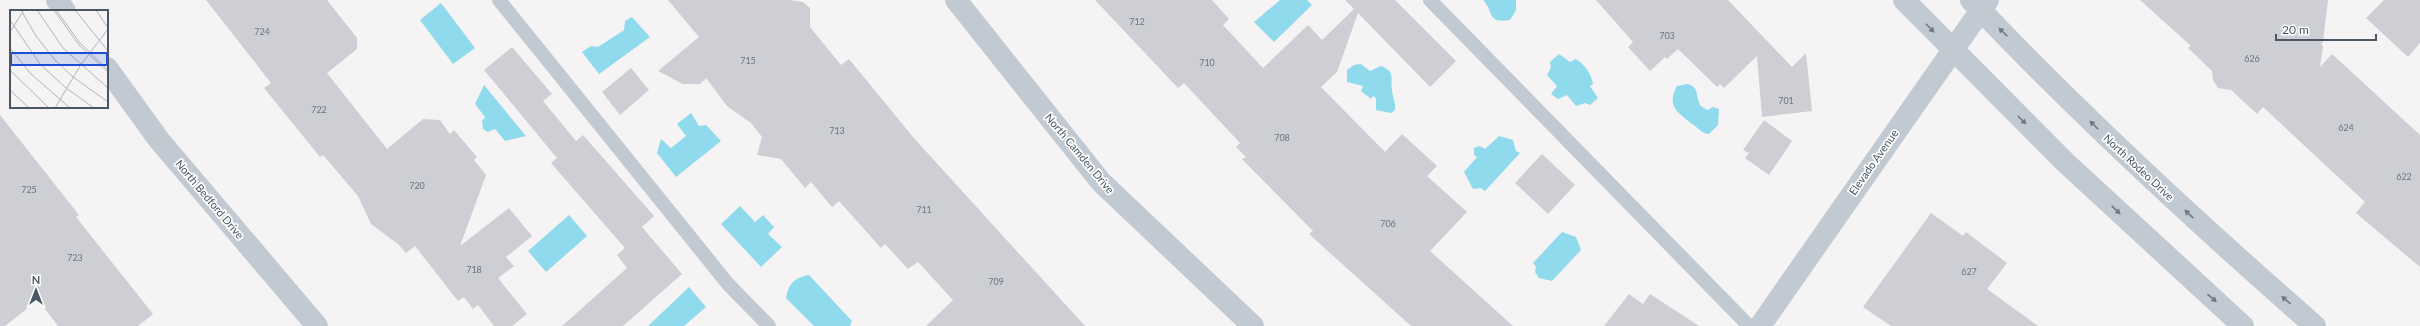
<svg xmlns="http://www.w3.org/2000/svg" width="2420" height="326" font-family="Lato,sans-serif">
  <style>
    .water { fill: #90daee }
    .building { fill: #cdcfd5 }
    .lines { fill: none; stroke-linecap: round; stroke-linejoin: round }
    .service { stroke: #c1cad2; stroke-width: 14 }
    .minor { stroke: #c1cad2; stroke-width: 22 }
    .tertiary { stroke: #c1cad2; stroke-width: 22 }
    .oneway { fill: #6e7983 }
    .labels { text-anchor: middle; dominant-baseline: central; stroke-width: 3.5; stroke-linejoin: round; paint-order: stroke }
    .number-label { font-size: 9px; fill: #6b747e }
    .street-label { font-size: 11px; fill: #4a5661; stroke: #fff }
    .inset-road { fill: none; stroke: #b1b4b9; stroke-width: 1 }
    .view { fill: #1d4ed8; fill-opacity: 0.15; stroke: #1d4ed8; stroke-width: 2 }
    .inset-edge { fill: none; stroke: #4a5661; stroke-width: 2 }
  </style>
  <rect width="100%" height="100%" fill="#f5f3f3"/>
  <path class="water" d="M1280,0H1307L1312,5L1274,42L1254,22Z
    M1483,0H1516V10L1510,20C1486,24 1494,11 1483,0Z
    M441,3L475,48L453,64L420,20Z
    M632,17L650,37L599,74L582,52L591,46L598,47L624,30L625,21Z
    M1559,54L1570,62L1576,59C1585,65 1591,73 1593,84L1590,86L1598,98L1590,105L1585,103L1576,106L1567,95L1558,99L1551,94L1557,86L1547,75L1551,67L1550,62Z
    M1361,64L1370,71L1381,66C1396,71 1390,79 1392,91C1393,99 1396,102 1395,110L1391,113L1376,110V98L1373,96L1371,99L1361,91L1363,86L1347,82V70L1354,65Z
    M1687,84C1700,86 1695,98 1701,106L1707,110L1713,107L1719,109L1718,125L1709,134C1703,134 1700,130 1695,126C1680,114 1665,107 1677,86Z
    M484,85L526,136L505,141L495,129L488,132L483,129L482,121L485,117L475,104Z
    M691,113L699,126L706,125L721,141L676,177L657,153L661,139L671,148L686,136L677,124Z
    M1499,136L1513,140L1516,151L1520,153L1485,191L1481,188L1473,189L1464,172L1477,157L1474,155V148L1480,146L1485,149Z
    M740,206L755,222L763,215L774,227L768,234L782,247L761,267L721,224Z
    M569,215L587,236L546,272L528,251Z
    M1562,232L1576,237L1581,250L1552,281L1539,278L1535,272L1536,267L1533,263Z
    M809,275L852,321L850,326H814L786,298C789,283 794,278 809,275Z
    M689,287L706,307L684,326H648Z"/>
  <path class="building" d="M206,0H327L357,38V49L327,73L387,149L423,119L440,120L450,134L454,130L477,157L474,160L486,175L460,246L509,208L532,236L506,257L514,266L498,278L527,314L512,326H494L478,305L473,309L464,297L458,301L415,246L406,253L398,244L371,224L358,196L323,155L320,157L264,88L271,83Z
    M668,0H790L803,2L810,8V27L841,65L849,59L913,137L1085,326H926L953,300L918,262L908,269L885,244L881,248L839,201L832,207L811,182L805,188L781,159L757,155L762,137L751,123L727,106L706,78L700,84H683L658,71L699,37Z
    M1095,0H1212L1229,19L1223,25L1263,68L1308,25L1322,40L1354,9L1345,0H1395L1456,61L1430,87L1358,13L1337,72L1321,87L1385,152L1402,134L1437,166L1427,176L1467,212L1430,251L1513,326H1411L1309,234L1313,231L1242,159L1246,157L1236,147L1240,143L1184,83L1178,88Z
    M1596,0H1728L1792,67L1806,53L1812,111L1762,117L1757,56L1724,88L1720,84L1717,87L1678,49L1667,59L1665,57L1650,71L1628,47L1633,42Z
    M2140,0H2328L2323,42L2321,44L2323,46L2320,67L2332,54L2420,135V267L2356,213L2365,202L2263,107L2257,114L2231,90L2218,88L2213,80L2212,71L2188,48L2191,46Z
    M2384,0H2420V43L2408,57L2366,18Z
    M512,47L552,94L543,101L576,141L583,135L654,216L642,227L682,274L623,326H562L627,268L617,255L625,248L551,163L557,158L484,70Z
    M631,68L649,90L620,115L602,92Z
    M0,115L79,215L76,217L153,314L138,326H58L38,300L5,326H0Z
    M1764,120L1792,141L1769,175L1745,158L1749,153L1743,150Z
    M1542,154L1575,185L1548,214L1515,183Z
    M1931,213L1963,236L1966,232L2007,263L1987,289L2038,326H1891L1863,307Z
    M1629,294L1643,304L1650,294L1699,326H1604Z"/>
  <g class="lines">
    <path class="service" d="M499,0L728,284L769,326
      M1430,0L1749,326"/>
    <path class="minor" d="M57,0L65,11
      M956,0L1101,182L1253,326
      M107,68L159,140L317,326
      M1760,326L1988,0"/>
    <path class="tertiary" d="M1904,0L2066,163L2243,326
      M1971,0C2080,115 2196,222 2315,326"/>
  </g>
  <defs><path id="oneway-solid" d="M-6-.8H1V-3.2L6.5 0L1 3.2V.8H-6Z"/></defs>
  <g class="oneway">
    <use href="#oneway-solid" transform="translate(1930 28) rotate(46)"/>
    <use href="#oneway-solid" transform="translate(2003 32) rotate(-135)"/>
    <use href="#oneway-solid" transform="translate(2022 120) rotate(45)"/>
    <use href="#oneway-solid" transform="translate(2094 125) rotate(-135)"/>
    <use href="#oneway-solid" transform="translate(2116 210) rotate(43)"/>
    <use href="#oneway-solid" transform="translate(2189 214) rotate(-137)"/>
    <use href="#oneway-solid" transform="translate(2212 298) rotate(41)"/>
    <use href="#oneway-solid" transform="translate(2286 300) rotate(-139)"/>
  </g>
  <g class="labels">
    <g class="number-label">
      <text x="1137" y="21">712</text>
      <text x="262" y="31">724</text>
      <text x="1667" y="35">703</text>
      <text x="2252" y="58">626</text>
      <text x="748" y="60">715</text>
      <text x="1207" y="62">710</text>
      <text x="1786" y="100">701</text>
      <text x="319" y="109">722</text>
      <text x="2346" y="127">624</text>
      <text x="837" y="130">713</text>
      <text x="1282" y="137">708</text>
      <text x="2404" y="176">622</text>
      <text x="417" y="185">720</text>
      <text x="29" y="189">725</text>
      <text x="924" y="209">711</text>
      <text x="1388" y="223">706</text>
      <text x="75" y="257">723</text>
      <text x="474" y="269">718</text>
      <text x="1969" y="271">627</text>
      <text x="996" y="281">709</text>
    </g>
    <g class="street-label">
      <text transform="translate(1080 153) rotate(50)">North Camden Drive</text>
      <text transform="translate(1873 162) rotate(-55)">Elevado Avenue</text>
      <text transform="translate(2139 167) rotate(43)">North Rodeo Drive</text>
      <text transform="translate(210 199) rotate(50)">North Bedford Drive</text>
    </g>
  </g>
  <g transform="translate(10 10)">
    <rect width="98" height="98" fill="#f5f3f3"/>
    <path class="inset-road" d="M11,0L26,26L45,50L63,67L98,92M27,0L53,38L98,78M44,0L69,35L98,62M46,0L70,33L98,60M65,0L98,41M86,0L98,18M0,10L30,54L56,78L84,98M0,22L14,0M0,38L21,64L60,98M0,60L39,98M0,80L19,98M45,98L70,56L98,19"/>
    <path class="view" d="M1,43H97V55H1Z"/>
    <rect width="98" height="98" class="inset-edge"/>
  </g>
  <g transform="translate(36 290)" stroke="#ffffff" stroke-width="3" paint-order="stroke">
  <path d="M0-3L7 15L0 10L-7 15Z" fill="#4a5661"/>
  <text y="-6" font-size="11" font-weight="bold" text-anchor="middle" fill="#4a5661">N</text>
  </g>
  <path d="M2276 34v6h100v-6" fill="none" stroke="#4a5661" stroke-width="2"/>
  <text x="2282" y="34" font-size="12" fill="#4a5661" stroke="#ffffff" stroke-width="3" paint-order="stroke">20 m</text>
</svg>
